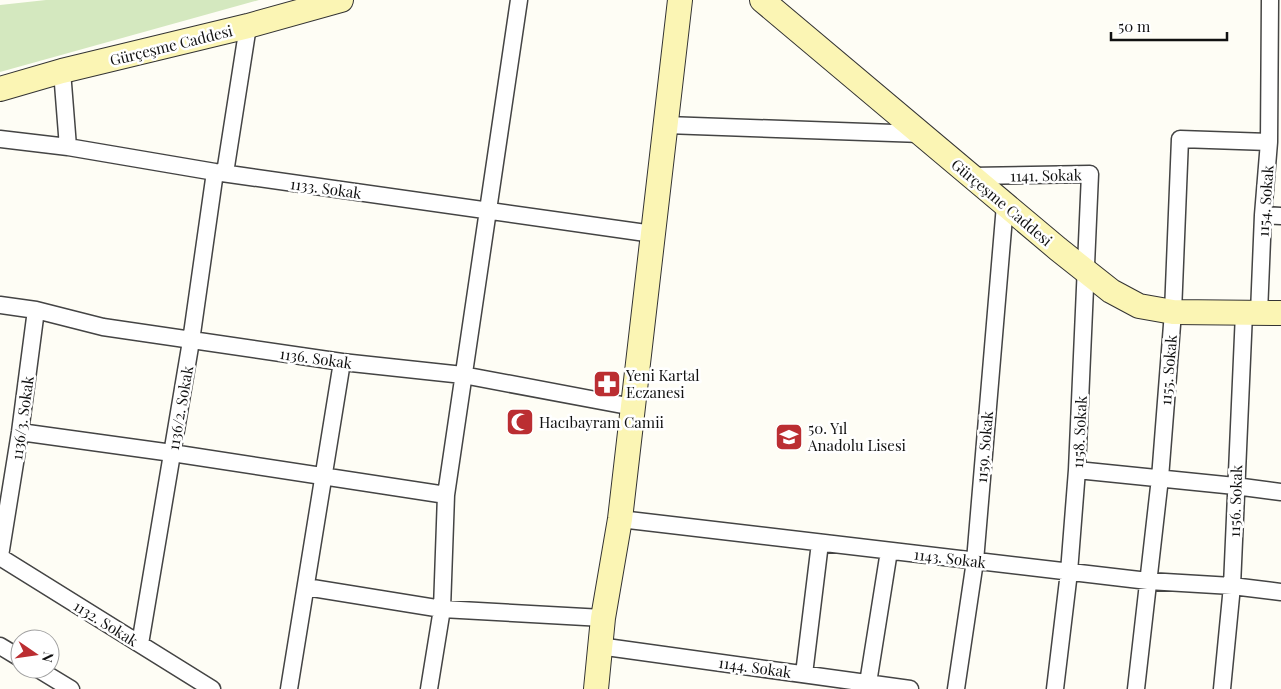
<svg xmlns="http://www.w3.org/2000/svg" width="1281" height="689" font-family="'Playfair Display',serif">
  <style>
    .green { fill: #d4e8bf }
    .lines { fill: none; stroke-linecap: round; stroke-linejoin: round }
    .street-casing { stroke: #444; stroke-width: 19 }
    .secondary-casing { stroke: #333; stroke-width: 26 }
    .street { stroke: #fff; stroke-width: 16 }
    .secondary { stroke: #fbf5b4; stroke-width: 24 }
    .labels { text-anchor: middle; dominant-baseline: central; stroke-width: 5; stroke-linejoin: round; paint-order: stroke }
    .street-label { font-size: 15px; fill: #111; stroke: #fff }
    .poi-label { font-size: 15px; fill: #111; stroke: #fff; text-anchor: start }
  </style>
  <rect width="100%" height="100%" fill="#fefdf5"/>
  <path class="green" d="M46,0H259L0,72V5Z"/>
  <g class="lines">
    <g class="street-casing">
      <path id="street" d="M62,71L68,147
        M666,125L922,134
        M0,139L68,147L215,172L653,234
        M225,173L248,26
        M971,176L1090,174L1077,470L1069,572L1055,689
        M1263,215L1281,216
        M0,305L36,310L103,327L342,362L463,375L633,407
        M1259,313L1263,215L1269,142L1270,0
        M20,432L172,453L446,495
        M1077,470L1235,486L1281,492
        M620,519L1148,581L1232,586L1281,592
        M0,556L20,432L36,310
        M0,557L212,689
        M306,587L442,609L603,618
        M140,644L191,341L215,172
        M0,646L20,658
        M599,646L910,689
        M38,669L71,689
        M804,674L820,543
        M868,683L889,551
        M289,689L342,362
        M429,689L442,609L446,495L519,0
        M956,689L975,561L1005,205
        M1136,689L1160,478L1173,312L1180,139L1269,142
        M1222,689L1232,586L1244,313"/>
    </g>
    <g class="secondary-casing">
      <path id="secondary" d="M762,0L1058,249L1111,291L1139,306L1173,312L1281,313
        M0,89L62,71L248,26L341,0
        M596,689L603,618L620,519L680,0"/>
    </g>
    <use href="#street" class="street"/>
    <use href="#secondary" class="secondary"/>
  </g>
  <defs>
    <g id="pharmacy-square" transform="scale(1.4375)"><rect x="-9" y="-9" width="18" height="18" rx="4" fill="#bb2e32" stroke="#fff"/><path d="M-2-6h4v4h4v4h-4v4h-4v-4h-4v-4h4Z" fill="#fff"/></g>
    <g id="mosque-square" transform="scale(1.4375)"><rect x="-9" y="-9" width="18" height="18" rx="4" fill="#bb2e32" stroke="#fff"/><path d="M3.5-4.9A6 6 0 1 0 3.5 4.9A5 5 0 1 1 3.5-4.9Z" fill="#fff"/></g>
    <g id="school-square" transform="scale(1.4375)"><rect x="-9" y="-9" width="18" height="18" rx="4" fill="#bb2e32" stroke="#fff"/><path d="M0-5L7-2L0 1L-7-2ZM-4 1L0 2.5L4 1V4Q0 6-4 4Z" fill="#fff"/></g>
  </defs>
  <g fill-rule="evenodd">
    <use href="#pharmacy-square" x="607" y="384"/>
    <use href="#mosque-square" x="520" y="422"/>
    <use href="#school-square" x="789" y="437"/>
  </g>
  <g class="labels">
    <g class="street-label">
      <text transform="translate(171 45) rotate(-14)">Gürçeşme Caddesi</text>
      <text transform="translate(1046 175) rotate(-1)">1141. Sokak</text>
      <text transform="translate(326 188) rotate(8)">1133. Sokak</text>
      <text transform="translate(1265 201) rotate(-86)">1154. Sokak</text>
      <text transform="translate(1002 202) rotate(40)">Gürçeşme Caddesi</text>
      <text transform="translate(316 358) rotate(8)">1136. Sokak</text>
      <text transform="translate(1168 370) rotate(-85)">1155. Sokak</text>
      <text transform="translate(180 408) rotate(-80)">1136/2. Sokak</text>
      <text transform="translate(22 418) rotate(-82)">1136/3. Sokak</text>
      <text transform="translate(1079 432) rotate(-87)">1158. Sokak</text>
      <text transform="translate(984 447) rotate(-85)">1159. Sokak</text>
      <text transform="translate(1235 501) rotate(-88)">1156. Sokak</text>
      <text transform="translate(950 558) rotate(7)">1143. Sokak</text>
      <text transform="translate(106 623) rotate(32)">1132. Sokak</text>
      <text transform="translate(755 667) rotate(8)">1144. Sokak</text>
    </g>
    <g class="poi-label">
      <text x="626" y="375">Yeni Kartal<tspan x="626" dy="17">Eczanesi</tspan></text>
      <text x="539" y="422">Hacıbayram Camii</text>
      <text x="808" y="428">50. Yıl<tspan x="808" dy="17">Anadolu Lisesi</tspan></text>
    </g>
  </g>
  <g transform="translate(35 654) rotate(103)"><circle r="24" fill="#ffffff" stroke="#a0a0a0"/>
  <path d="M0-4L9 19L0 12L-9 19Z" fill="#bb2e32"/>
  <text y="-8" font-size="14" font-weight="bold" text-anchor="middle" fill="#111111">N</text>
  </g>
  <path d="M1111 32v8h116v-8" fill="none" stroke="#111111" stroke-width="2.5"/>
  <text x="1118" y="32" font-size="15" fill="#111111" stroke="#ffffff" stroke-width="4" paint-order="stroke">50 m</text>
</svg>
